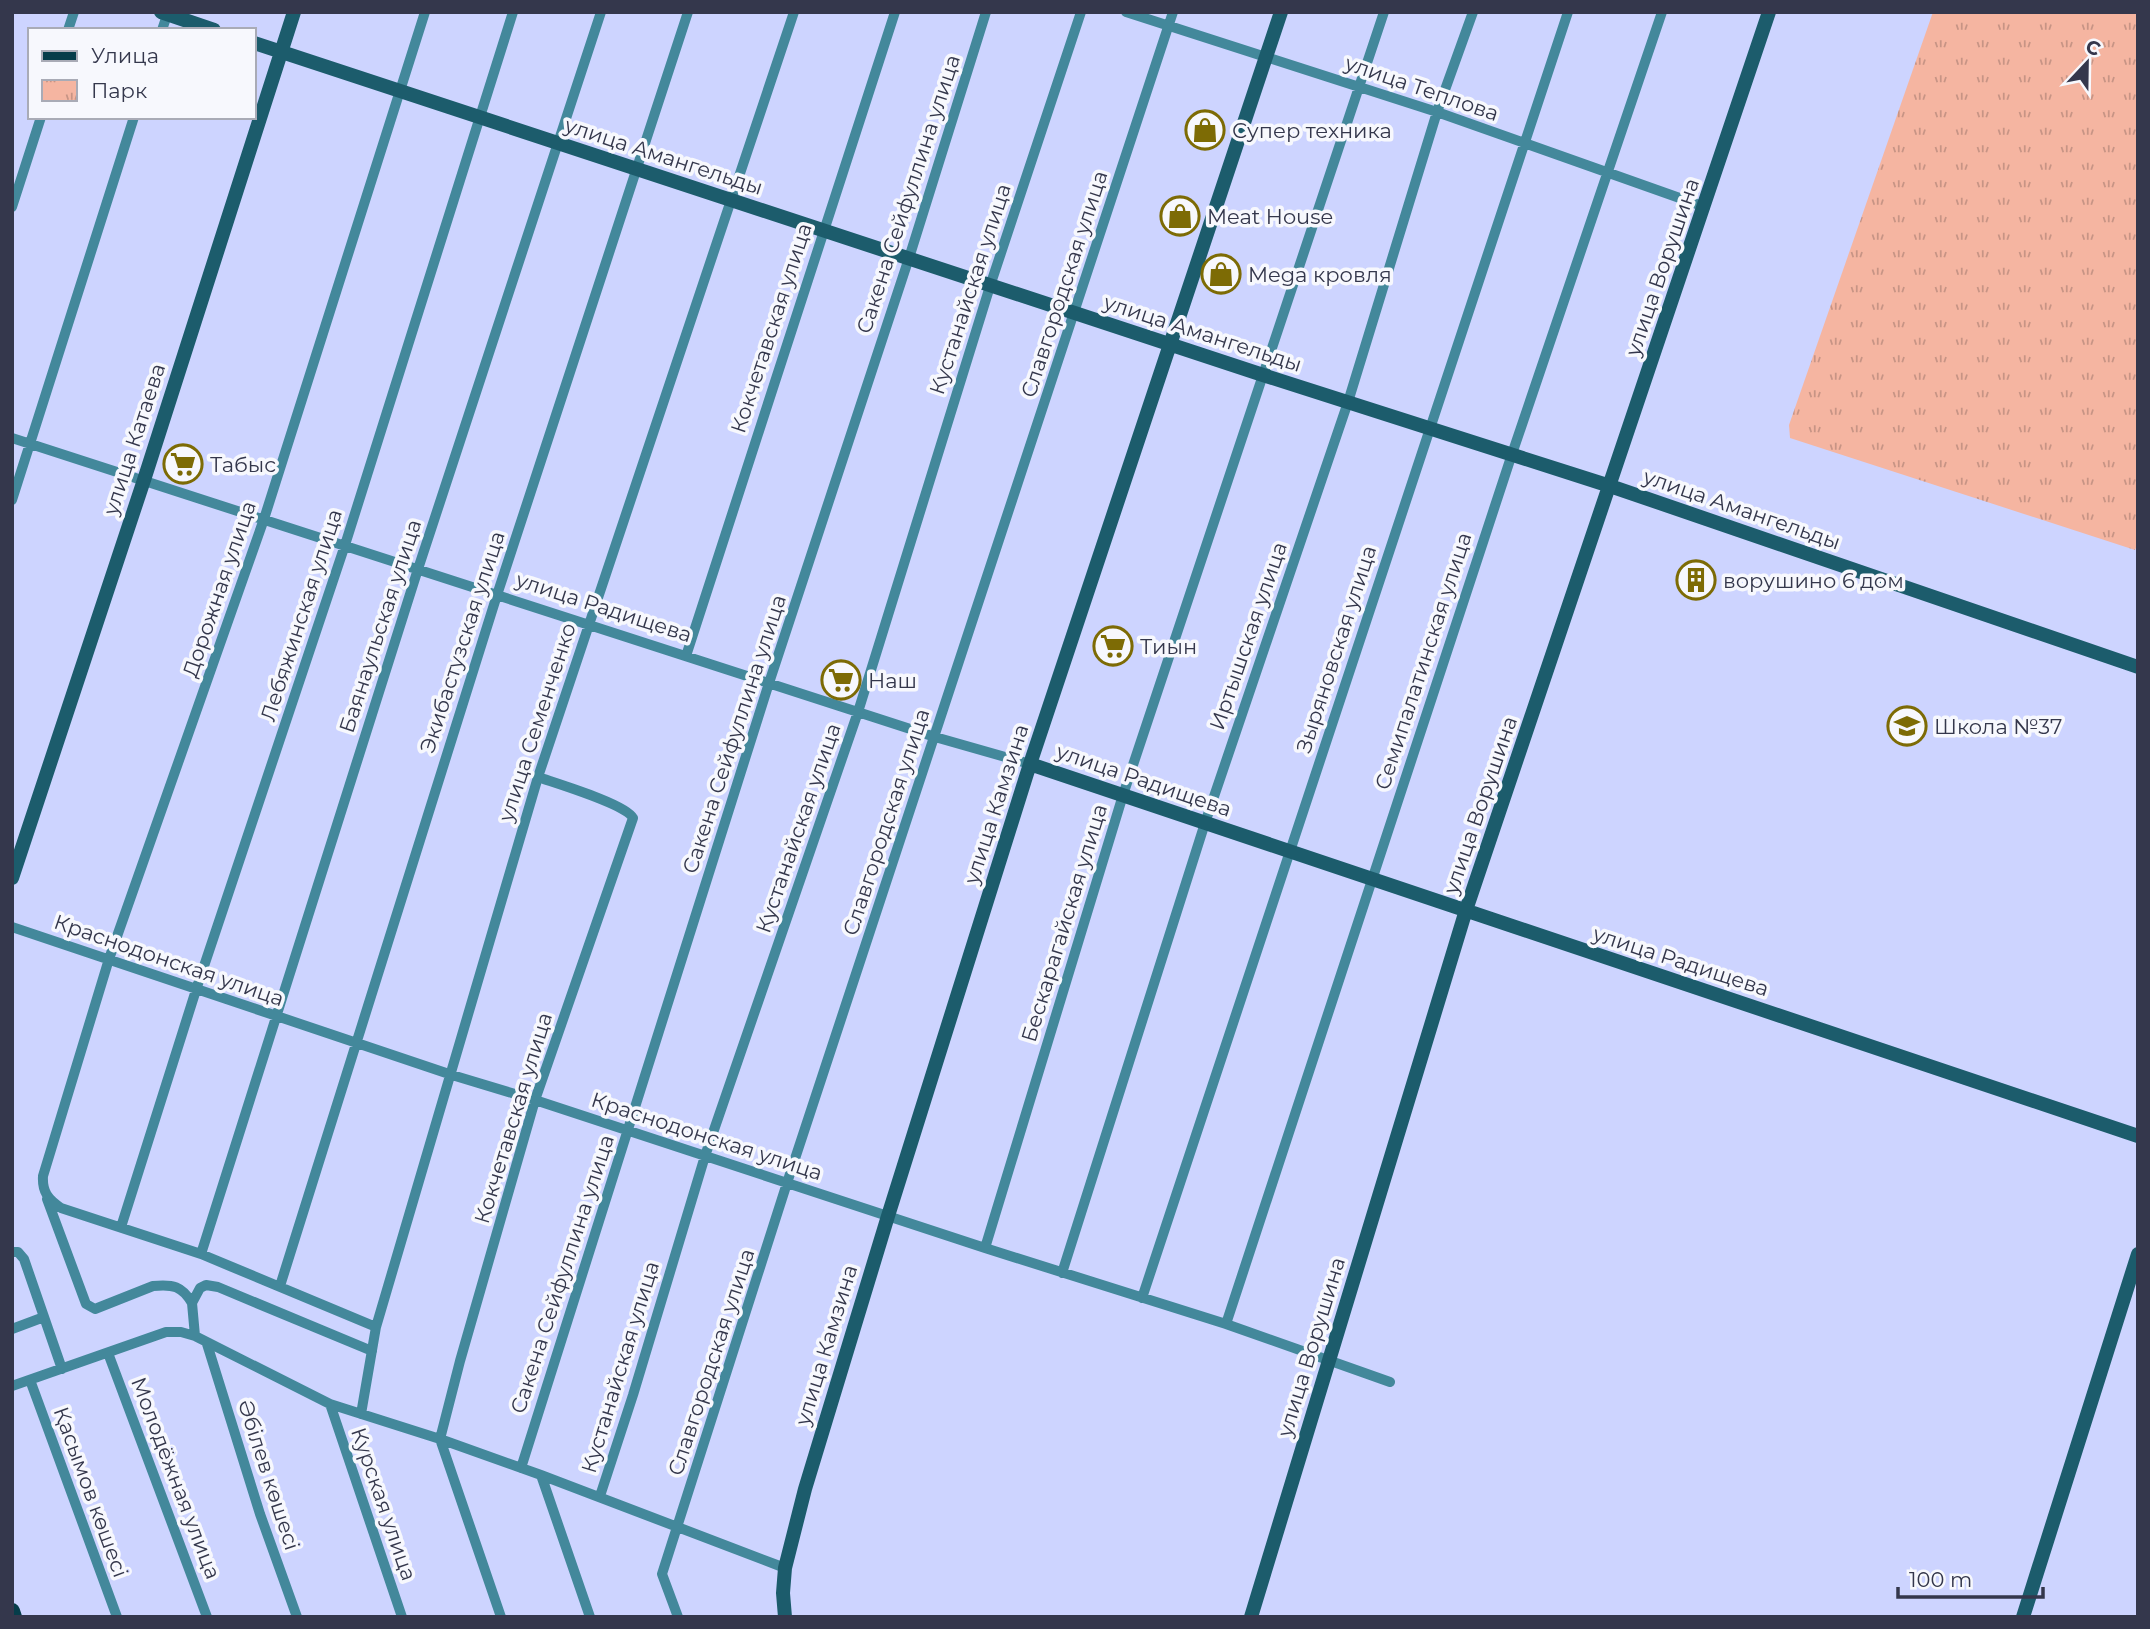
<svg xmlns="http://www.w3.org/2000/svg" width="2150" height="1629" font-family="Montserrat,sans-serif">
  <style>
    .park { fill: url(#park-tufts) }
    .lines { fill: none; stroke-linecap: round; stroke-linejoin: round }
    .street { stroke: #43889b; stroke-width: 10 }
    .secondary { stroke: #1c5c6c; stroke-width: 14 }
    .primary { stroke: #063d4a; stroke-width: 16 }
    .labels { text-anchor: middle; dominant-baseline: central; stroke-width: 7; stroke-linejoin: round; paint-order: stroke }
    .street-label { font-size: 21px; fill: #34374c; stroke: #f7f8fd }
    .poi-label { font-size: 21px; fill: #34374c; stroke: #f7f8fd; text-anchor: start }
  </style>
  <defs>
    <pattern id="park-tufts" width="24" height="20" patternUnits="userSpaceOnUse" patternTransform="scale(1.75)"><rect width="24" height="20" fill="#f5b5a1"/><path d="M3 7l-1-3M5 7V3M7 7l1-3M15 17l-1-3M17 17v-4M19 17l1-3" fill="none" stroke="#c79485"/></pattern>
  </defs>
  <rect width="100%" height="100%" fill="#cdd4ff"/>
  <path class="park" d="M1933,12H2138V543L2135,550L1790,438L1789,425Z"/>
  <g class="lines">
    <path class="street" d="M1126,12L1437,112L1705,207
      M68,30L74,12
      M162,30L168,12
      M12,207L41,117
      M12,438L935,737L1030,764
      M12,500L134,117
      M686,656L895,12
      M12,927L452,1075L535,1100L985,1248L1226,1324L1390,1382
      M47,1199L86,1304L95,1309L153,1286C173,1284 182,1286 192,1303
      M121,1227L196,990L345,545L513,12
      M985,1248L1123,795L1384,12
      M12,1252H18L24,1259L62,1369
      M201,1254L418,569L601,12
      M1062,1273L1205,823L1348,402L1437,112L1473,12
      M280,1286L497,595L688,12
      M1142,1298L1568,12
      M1226,1324L1512,454L1662,12
      M376,1327L201,1254L61,1208C48,1199 42,1192 43,1176L109,959L264,519L425,12
      M12,1329L44,1317
      M195,1336L192,1303L200,1288L206,1285L218,1287L372,1351
      M207,1344L260,1514L297,1617
      M108,1353L207,1617
      M30,1380L117,1617
      M12,1386L166,1332H181L195,1336L330,1404L440,1439L541,1475L785,1568
      M330,1404L402,1617
      M361,1414L376,1327L538,777L794,12
      M521,1468L769,683L909,258L986,12
      M541,1475L590,1617
      M600,1496L633,1395L705,1156L858,712L991,283L1081,12
      M501,1617L440,1439L460,1361L535,1100L633,818C626,804 555,783 538,777
      M678,1617L662,1574L787,1183L1173,12"/>
    <path class="secondary" d="M161,12L214,30
      M254,43L1263,375L1610,486L2138,667
      M1030,764L2138,1136
      M12,878L144,480L294,12
      M785,1617L783,1593L785,1568L805,1489L888,1216L1030,764L1281,12
      M1251,1617L1466,910L1769,12
      M2023,1617L2138,1254"/>
    <path class="primary" d="M12,1611L14,1617"/>
  </g>
  <defs>
    <g id="shop-ring" transform="scale(2.0125)"><circle r="9.5" fill="#f7f8fd" stroke="#7d6b05" stroke-width="1.5"/><path d="M-5-2.5h2.3a2.7 3.5 0 0 1 5.4 0H5L5.5 6h-11ZM-1.5-2.5h3a1.5 2.3 0 0 0-3 0Z" fill="#7d6b05"/></g>
    <g id="supermarket-ring" transform="scale(2.0125)"><circle r="9.5" fill="#f7f8fd" stroke="#7d6b05" stroke-width="1.5"/><path d="M-6-5.5h2.5l.6 2H6L4.5 2H-2.5L-4.4-4H-6ZM-1.5 3.2a1.3 1.3 0 1 0 .1 0ZM3 3.2a1.3 1.3 0 1 0 .1 0Z" fill="#7d6b05"/></g>
    <g id="building-ring" transform="scale(2.0125)"><circle r="9.5" fill="#f7f8fd" stroke="#7d6b05" stroke-width="1.5"/><path d="M-4-6H4V6H1V3H-1V6H-4ZM-2.5-4.3h1.7v1.8h-1.7ZM.8-4.3h1.7v1.8H.8ZM-2.5-1h1.7V.8h-1.7ZM.8-1h1.7V.8H.8Z" fill="#7d6b05"/></g>
    <g id="school-ring" transform="scale(2.0125)"><circle r="9.5" fill="#f7f8fd" stroke="#7d6b05" stroke-width="1.5"/><path d="M0-5L7-2L0 1L-7-2ZM-4 1L0 2.5L4 1V4Q0 6-4 4Z" fill="#7d6b05"/></g>
  </defs>
  <g fill-rule="evenodd">
    <use href="#shop-ring" x="1205" y="130"/>
    <use href="#shop-ring" x="1180" y="216"/>
    <use href="#shop-ring" x="1221" y="274"/>
    <use href="#supermarket-ring" x="183" y="464"/>
    <use href="#building-ring" x="1696" y="580"/>
    <use href="#supermarket-ring" x="1113" y="646"/>
    <use href="#supermarket-ring" x="841" y="680"/>
    <use href="#school-ring" x="1907" y="726"/>
  </g>
  <g class="labels">
    <g class="street-label">
      <text transform="translate(1422 88) rotate(19)">улица Теплова</text>
      <text transform="translate(664 156) rotate(18)">улица Амангельды</text>
      <text transform="translate(908 194) rotate(-72)">Сакена Сейфуллина улица</text>
      <text transform="translate(1662 267) rotate(-71)">улица Ворушина</text>
      <text transform="translate(1064 284) rotate(-72)">Славгородская улица</text>
      <text transform="translate(970 289) rotate(-72)">Кустанайская улица</text>
      <text transform="translate(771 328) rotate(-72)">Кокчетавская улица</text>
      <text transform="translate(1203 333) rotate(18)">улица Амангельды</text>
      <text transform="translate(134 439) rotate(-72)">улица Катаева</text>
      <text transform="translate(1742 509) rotate(19)">улица Амангельды</text>
      <text transform="translate(219 589) rotate(-71)">Дорожная улица</text>
      <text transform="translate(604 607) rotate(18)">улица Радищева</text>
      <text transform="translate(301 615) rotate(-72)">Лебяжинская улица</text>
      <text transform="translate(380 626) rotate(-72)">Баянаульская улица</text>
      <text transform="translate(1248 636) rotate(-71)">Иртышская улица</text>
      <text transform="translate(462 642) rotate(-72)">Экибастузская улица</text>
      <text transform="translate(1336 649) rotate(-72)">Зыряновская улица</text>
      <text transform="translate(1423 661) rotate(-72)">Семипалатинская улица</text>
      <text transform="translate(537 722) rotate(-72)">улица Семенченко</text>
      <text transform="translate(734 734) rotate(-72)">Сакена Сейфуллина улица</text>
      <text transform="translate(1144 780) rotate(19)">улица Радищева</text>
      <text transform="translate(996 804) rotate(-72)">улица Камзина</text>
      <text transform="translate(1480 805) rotate(-71)">улица Ворушина</text>
      <text transform="translate(886 822) rotate(-72)">Славгородская улица</text>
      <text transform="translate(798 828) rotate(-71)">Кустанайская улица</text>
      <text transform="translate(1064 923) rotate(-73)">Бескарагайская улица</text>
      <text transform="translate(169 960) rotate(19)">Краснодонская улица</text>
      <text transform="translate(1681 961) rotate(18)">улица Радищева</text>
      <text transform="translate(513 1118) rotate(-73)">Кокчетавская улица</text>
      <text transform="translate(707 1136) rotate(18)">Краснодонская улица</text>
      <text transform="translate(562 1274) rotate(-72)">Сакена Сейфуллина улица</text>
      <text transform="translate(826 1345) rotate(-73)">улица Камзина</text>
      <text transform="translate(1311 1347) rotate(-73)">улица Ворушина</text>
      <text transform="translate(711 1362) rotate(-72)">Славгородская улица</text>
      <text transform="translate(620 1367) rotate(-73)">Кустанайская улица</text>
      <text transform="translate(269 1475) rotate(72)">Әбілев көшесі</text>
      <text transform="translate(176 1478) rotate(69)">Молодёжная улица</text>
      <text transform="translate(91 1492) rotate(70)">Қасымов көшесі</text>
      <text transform="translate(384 1504) rotate(71)">Курская улица</text>
    </g>
    <g class="poi-label">
      <text x="1232" y="130">Супер техника</text>
      <text x="1207" y="216">Meat House</text>
      <text x="1248" y="274">Mega кровля</text>
      <text x="210" y="464">Табыс</text>
      <text x="1723" y="580">ворушино 6 дом</text>
      <text x="1140" y="646">Тиын</text>
      <text x="868" y="680">Наш</text>
      <text x="1934" y="726">Школа №37</text>
    </g>
  </g>
  <rect width="2150" height="1629" fill="none" stroke="#34374c" stroke-width="28"/>
  <rect x="28" y="28" width="228" height="91" fill="#f7f8fd" stroke="#a9abb6" stroke-width="2"/>
  <rect x="42" y="51" width="35" height="10" fill="#063d4a" stroke="#a9abb6" stroke-width="2"/>
  <text x="91" y="63" font-size="21" fill="#34374c">Улица</text>
  <rect x="42" y="80" width="35" height="21" fill="url(#park-tufts)" stroke="#a9abb6" stroke-width="2"/>
  <text x="91" y="98" font-size="21" fill="#34374c">Парк</text>
  <g transform="translate(2087 63) rotate(22)" stroke="#f7f8fd" stroke-width="5" paint-order="stroke">
  <path d="M0-5L12 26L0 18L-12 26Z" fill="#34374c"/>
  <text y="-10" font-size="19" font-weight="bold" text-anchor="middle" fill="#34374c">С</text>
  </g>
  <path d="M1898 1587v10h145v-10" fill="none" stroke="#34374c" stroke-width="3.5"/>
  <text x="1909" y="1587" font-size="21" fill="#34374c" stroke="#f7f8fd" stroke-width="5" paint-order="stroke">100 m</text>
</svg>
